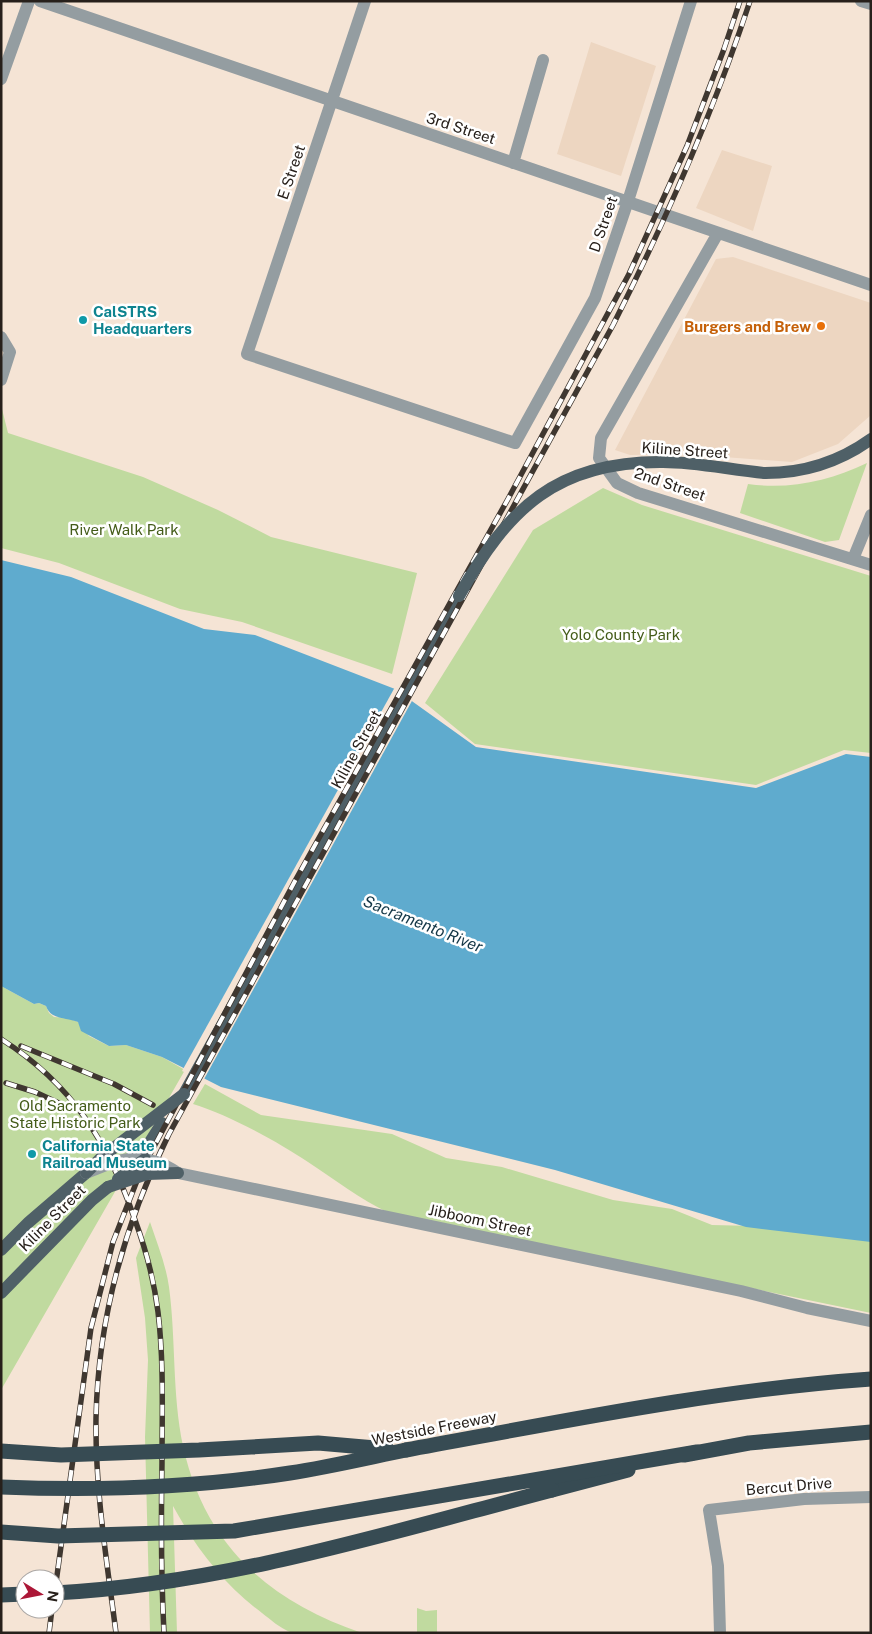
<svg xmlns="http://www.w3.org/2000/svg" width="872" height="1634" font-family="'Public Sans',sans-serif">
  <style>
    .built { fill: #edd6c1 }
    .green { fill: #c0da9f }
    .water { fill: #5fabce }
    .pier { fill: #f5e4d5 }
    .lines { fill: none; stroke-linecap: round; stroke-linejoin: round }
    .minor { stroke: #949da1; stroke-width: 12 }
    .major { stroke: #4f6067; stroke-width: 12 }
    .highway { stroke: #374b53; stroke-width: 15 }
    .rail-casing { stroke: #3f3730; stroke-width: 5.5 }
    .rail { stroke: #fff; stroke-width: 4; stroke-dasharray: 11; stroke-linecap: butt }
    .minor-bridge { stroke: #949da1; stroke-width: 12 }
    .major-bridge { stroke: #4f6067; stroke-width: 12 }
    .highway-bridge { stroke: #374b53; stroke-width: 15 }
    .culture-dot { fill: #0f9aa8; stroke: #fff; stroke-width: 2 }
    .food-dot { fill: #e8710a; stroke: #fff; stroke-width: 2 }
    .labels { text-anchor: middle; dominant-baseline: central; stroke-width: 5; stroke-linejoin: round; paint-order: stroke }
    .street-label { font-size: 15px; fill: #27201b; stroke: #fff }
    .culture-label { font-size: 15px; font-weight: bold; fill: #0d838f; stroke: #fff; text-anchor: start }
    .food-label { font-size: 15px; font-weight: bold; fill: #c56008; stroke: #fff; text-anchor: end }
    .park-label { font-size: 15px; fill: #445c19; stroke: #fff }
    .water-label { font-size: 16px; font-style: italic; fill: #143747; stroke: #fff }
  </style>
  <rect width="100%" height="100%" fill="#f5e4d5"/>
  <path class="built" d="M591,42L656,66L621,176L557,154Z
    M722,150L772,166L753,231L696,208Z
    M733,257L871,303V415L838,444L792,462L683,454L630,455L615,450L716,259Z"/>
  <path class="green" d="M1,405L8,433L143,477L218,510L271,537L417,573L392,674L242,622L180,609L59,563L1,548Z
    M867,463L839,540L825,542L740,513L748,484C789,490 830,481 867,463Z
    M603,488L642,505L871,576V753L844,750L756,785L475,744L425,703L533,530Z
    M1,986L34,1004L39,1003L46,1006L49,1013L54,1017L68,1018L78,1022L89,1036L109,1046L126,1045L162,1057L185,1070L1,1390Z
    M205,1084L261,1115L392,1134L446,1158L502,1167L613,1200L672,1209L712,1225L871,1229V1313L389,1213C360,1199 335,1180 308,1162C278,1142 227,1114 193,1104Z
    M150,1222C157,1243 166,1265 169,1287C176,1339 172,1394 183,1446C205,1546 269,1601 362,1633C347,1633 302,1634 290,1632C280,1628 271,1620 262,1613C223,1584 196,1548 173,1506L177,1633H150L145,1437L148,1360L145,1318L136,1258Z
    M417,1608L426,1611L437,1610V1633H417Z"/>
  <path class="water" d="M1,560L71,577L204,629L255,635L395,689L476,747L756,788L846,754L871,757V1242L746,1227L555,1170L221,1087L162,1057L126,1045L109,1046L81,1031L78,1022C65,1017 51,1020 46,1006L39,1003L34,1004L1,986Z"/>
  <path class="pier" d="M395,687L413,699L203,1081L182,1071Z"/>
  <g class="lines">
    <path class="minor" d="M40,1L871,285
      M365,1L247,354L515,443L595,298L628,201L691,1
      M861,1L871,4
      M1,79L29,1
      M513,163L543,60
      M718,233L601,438L599,458L617,483L638,493L871,565
      M1,337L10,352L1,380
      M853,559L871,515
      M178,1173L741,1291L807,1308L871,1321
      M720,1633L718,1566L709,1510L804,1499L871,1497"/>
    <path class="major" d="M765,473C804,473 839,462 871,439
      M184,1094L459,596
      M145,1159L150,1142L162,1123
      M1,1250L29,1222L86,1173
      M1,1293L92,1200L108,1187"/>
    <path class="highway" d="M406,1450C560,1422 714,1390 871,1379
      M684,1455L749,1443L871,1432
      M552,1490L628,1470
      M1,1595L25,1594"/>
    <g class="rail-casing">
      <path id="rail" d="M1,1039C72,1084 108,1142 135,1220C146,1250 154,1280 158,1312C164,1362 162,1412 162,1463C161,1520 161,1576 164,1633
        M21,1046L114,1084L153,1105
        M6,1083L35,1092L63,1105
        M55,1590L91,1328L113,1242L140,1173L295,881L508,499L629,274L687,146L724,49L740,1
        M49,1633L52,1609
        M116,1633C107,1562 95,1490 96,1418C98,1318 125,1223 169,1134L613,325C666,220 713,113 750,1"/>
    </g>
    <use href="#rail" class="rail"/>
    <path class="minor-bridge" d="M86,1173C122,1158 143,1150 178,1173"/>
    <path class="major-bridge" d="M459,596C508,508 557,461 663,462C697,462 731,470 765,473
      M86,1173L102,1157L184,1094
      M118,1179L145,1159
      M108,1187L147,1174L178,1173"/>
    <path class="highway-bridge" d="M1,1451L61,1455L199,1450L318,1443L387,1449
      M1,1487C98,1491 194,1488 290,1473C329,1467 367,1458 406,1450
      M1,1532L58,1536L234,1531L697,1452
      M55,1593C225,1584 388,1533 552,1490"/>
  </g>
  <g class="culture-dot">
    <circle cx="83" cy="320" r="5"/>
    <circle cx="32" cy="1154" r="5"/>
  </g>
  <circle class="food-dot" cx="821" cy="326" r="5"/>
  <g class="labels">
    <g class="street-label">
      <text transform="translate(461 128) rotate(18)">3rd Street</text>
      <text transform="translate(291 172) rotate(-71)">E Street</text>
      <text transform="translate(603 224) rotate(-71)">D Street</text>
      <text transform="translate(685 450) rotate(4)">Kiline Street</text>
      <text transform="translate(670 484) rotate(19)">2nd Street</text>
      <text transform="translate(356 749) rotate(-61)">Kiline Street</text>
      <text transform="translate(52 1218) rotate(-45)">Kiline Street</text>
      <text transform="translate(480 1220) rotate(12)">Jibboom Street</text>
      <text transform="translate(434 1428) rotate(-11)">Westside Freeway</text>
      <text transform="translate(789 1486) rotate(-5)">Bercut Drive</text>
    </g>
    <g class="culture-label">
      <text x="93" y="311">CalSTRS<tspan x="93" dy="17">Headquarters</tspan></text>
      <text x="42" y="1145">California State<tspan x="42" dy="17">Railroad Museum</tspan></text>
    </g>
    <g class="food-label">
      <text x="811" y="326">Burgers and Brew</text>
    </g>
    <g class="park-label">
      <text x="124" y="529">River Walk Park</text>
      <text x="621" y="634">Yolo County Park</text>
      <text x="75" y="1105">Old Sacramento<tspan x="75" dy="17">State Historic Park</tspan></text>
    </g>
    <g class="water-label">
      <text transform="translate(423 924) rotate(22)">Sacramento River</text>
    </g>
  </g>
  <rect width="872" height="1634" fill="none" stroke="#27201b" stroke-width="5"/>
  <g transform="translate(40 1594) rotate(100)"><circle r="24" fill="#ffffff" stroke="#a9a6a4"/>
  <path d="M0-4L9 19L0 12L-9 19Z" fill="#ac1737"/>
  <text y="-8" font-size="14" font-weight="bold" text-anchor="middle" fill="#27201b">N</text>
  </g>
</svg>
